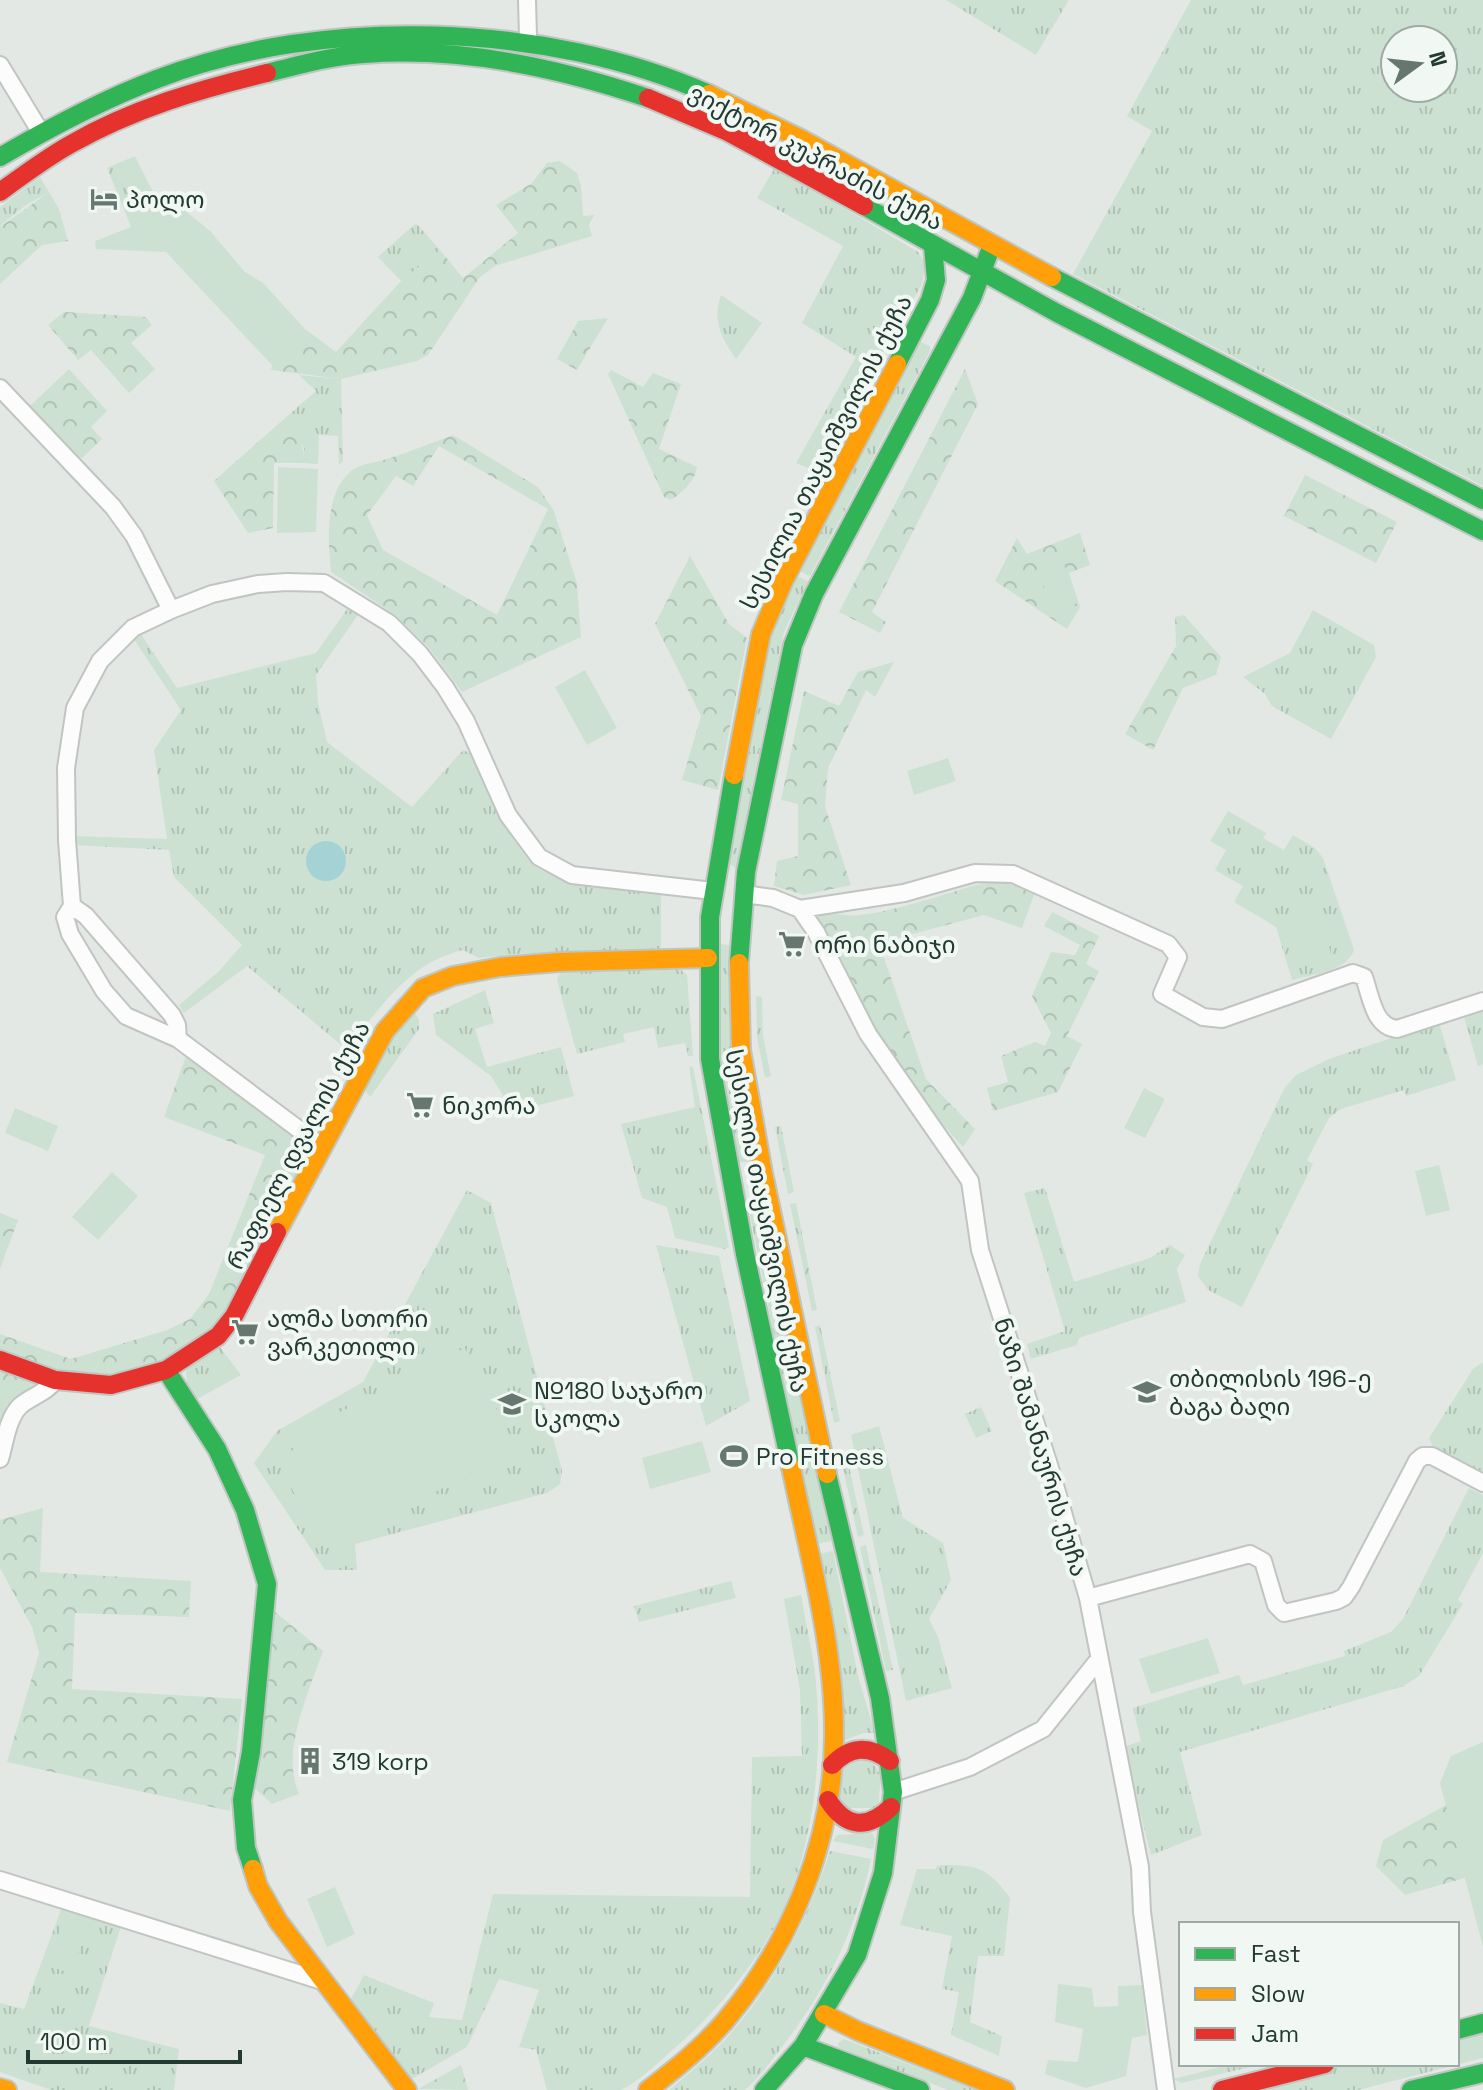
<svg xmlns="http://www.w3.org/2000/svg" width="1483" height="2090" font-family="'Space Grotesk','Noto Sans Georgian',sans-serif">
  <style>
    .grass { fill: url(#grass-tufts); fill-rule: evenodd }
    .forest { fill: url(#forest-crowns); fill-rule: evenodd }
    .garden { fill: #cce1d1 }
    .water { fill: #a5d2d5 }
    .lines { fill: none; stroke-linecap: round; stroke-linejoin: round }
    .street-casing { stroke: #c0c5c2; stroke-width: 20 }
    .fast-casing { stroke: #bfc6c2; stroke-width: 22 }
    .slow-casing { stroke: #bfc6c2; stroke-width: 22 }
    .jam-casing { stroke: #bfc6c2; stroke-width: 22 }
    .street { stroke: #fbfcfb; stroke-width: 16 }
    .fast { stroke: #30b455; stroke-width: 18 }
    .slow { stroke: #ff9f0a; stroke-width: 18 }
    .jam { stroke: #e5322d; stroke-width: 18 }
    .labels { text-anchor: middle; dominant-baseline: central; stroke-width: 8; stroke-linejoin: round; paint-order: stroke }
    .street-label { font-size: 24px; fill: #223a31; stroke: #f1f7f3 }
    .poi-label { font-size: 24px; fill: #223a31; stroke: #f1f7f3; text-anchor: start }
  </style>
  <defs>
    <pattern id="grass-tufts" width="24" height="20" patternUnits="userSpaceOnUse" patternTransform="scale(2)"><rect width="24" height="20" fill="#cce1d1"/><path d="M3 7l-1-3M5 7V3M7 7l1-3M15 17l-1-3M17 17v-4M19 17l1-3" fill="none" stroke="#afc2b4"/></pattern>
    <pattern id="forest-crowns" width="20" height="18" patternUnits="userSpaceOnUse" patternTransform="scale(2)"><rect width="20" height="18" fill="#cce1d1"/><path d="M2 6a3 3 0 1 1 6 0M12 15a3 3 0 1 1 6 0" fill="none" stroke="#afc2b4"/></pattern>
  </defs>
  <rect width="100%" height="100%" fill="#e3e8e5"/>
  <path class="grass" d="M946,0H1069L1036,55Z
    M1191,0H1483V486L1073,274L1152,131L1127,116ZM1395,40H1443V88H1395Z
    M135,156L159,204L124,209L107,168Z
    M775,167L918,252L925,263L922,284L868,379L823,474L796,463L856,357L802,323L843,246L757,198Z
    M40,177L49,192L26,205L0,226V207Z
    M416,223L440,250L401,281L378,257Z
    M721,295L762,323L736,359C721,337 712,321 721,295Z
    M920,342L930,346V351L810,576L799,571Z
    M299,375L341,379L343,461L339,465L338,436L319,435L318,464L303,463L304,448L284,419L316,391Z
    M797,576L808,581L784,632L753,782L740,866L736,868L729,864L769,636Z
    M350,605L360,612L316,675L318,703L327,742L412,807L463,750L470,753C483,778 517,858 539,869C572,886 625,887 661,891V953H528L479,958L463,950C426,959 402,981 378,1010C372,1018 363,1026 359,1035C356,1042 358,1052 359,1060L247,966L184,1013L179,1005L219,971L242,945L174,877L169,850L73,845L72,836L167,839L154,750L181,710L133,638L140,633L177,688L316,653Z
    M1313,610L1374,645L1376,657L1331,739L1272,706L1265,694L1243,677L1290,653Z
    M1228,811L1266,833L1263,838L1284,850L1293,835L1315,848L1323,858L1354,950C1346,972 1312,974 1292,980L1276,927L1234,902L1243,886L1215,870L1226,850L1210,841Z
    M719,944L730,945L750,1162H739L719,1044Z
    M681,970L687,975L693,1056H688L685,1043L658,1048L654,1027L623,1034L625,1042L577,1054L559,988L557,978L561,972Z
    M485,990L494,1023L475,1029L487,1067L561,1047L574,1096L513,1112L491,1076L436,1035L433,1014Z
    M756,996L762,997L763,1036L771,1076L765,1078L757,1037Z
    M1483,1011V1064L1478,1066L1464,1017Z
    M415,1014L419,1019V1029L370,1097L365,1090C375,1069 392,1021 415,1014Z
    M1439,1022L1456,1080L1406,1096L1404,1090L1341,1109L1329,1118L1307,1160L1313,1164L1242,1307L1208,1290L1198,1276L1200,1264L1284,1089L1296,1075L1329,1059Z
    M689,1066L693,1067L729,1247L725,1249L675,1238L667,1207L642,1198L621,1124L695,1107Z
    M781,1126L794,1192L788,1194L775,1127Z
    M1045,1188L1074,1282L1150,1258L1170,1245L1185,1255L1177,1269L1186,1302L1079,1338L1077,1345L1031,1359L1027,1344L1065,1331L1024,1193Z
    M467,1190L491,1203L562,1471L560,1484L547,1493L355,1544L357,1570H325L254,1463L277,1431L363,1382Z
    M759,1201L831,1541L816,1544L748,1205Z
    M796,1203L817,1310L812,1311L790,1204Z
    M656,1245L719,1256L750,1401L706,1426Z
    M820,1325L840,1421L834,1423L815,1327Z
    M220,1347L241,1375L197,1399L187,1385L186,1369Z
    M1483,1362V1478L1435,1451L1429,1438L1473,1369Z
    M981,1407L992,1431L976,1438L965,1414Z
    M879,1426L903,1518L943,1543L951,1580L929,1619L938,1637L952,1688L906,1701L851,1435Z
    M848,1462L864,1535L858,1537L842,1463Z
    M1469,1488L1483,1495V1553L1458,1600L1463,1604L1419,1676L1404,1686L1180,1752L1202,1835L1151,1855L1123,1747L1141,1741L1133,1708L1239,1675L1243,1685L1345,1656L1344,1651L1391,1632L1403,1619Z
    M866,1545L893,1670L886,1671L860,1547Z
    M833,1551L858,1676L875,1733H864L842,1741L838,1654L818,1554Z
    M731,1581L736,1598L639,1622L634,1606Z
    M801,1595C805,1621 812,1647 815,1673C823,1748 816,1832 787,1901C769,1946 722,2006 686,2038C673,2049 634,2087 620,2090C599,2090 568,2090 547,2090L536,2050L519,2047L539,1990L499,1979L467,2047L410,2080L350,2001L364,1975L434,2003L429,2017L462,2020L493,1894L750,1897L752,1757L802,1756L800,1690L784,1599Z
    M868,1760C885,1769 879,1786 879,1802L874,1808H845L839,1802L841,1771L854,1762Z
    M872,1833L875,1839L873,1849L833,1841L837,1835Z
    M830,1851L871,1859C857,1929 825,1992 781,2048C770,2063 759,2078 745,2090H669C694,2069 721,2047 741,2021C781,1971 811,1912 830,1851Z
    M938,1865C976,1865 986,1865 1010,1898L1004,1956H978L970,2022L1002,2036L999,2056L951,2035L959,1992L942,1989L952,1936L900,1925L917,1869H935Z
    M62,1907L122,1923L89,2026L179,2049L174,2090H51L0,2072V2003L24,2009Z
    M1483,2028V2058L1358,2090H1249L1348,2064H1457V2035Z
    M844,2039L976,2090H948L838,2047V2043Z
    M1232,2064H1263L1182,2083L1173,2079Z"/>
  <path class="forest" d="M560,161L577,173L581,186L583,216L594,215L589,225L592,236L495,266L480,277L428,355L417,361L341,379L271,370L272,365L305,329L336,352L401,281L440,250L463,278L518,233L496,205L532,183L547,163Z
    M49,192L59,209L68,241L42,245L0,284V227Z
    M64,312L146,317L152,325L131,343L155,369L129,393L91,350L78,360L48,325Z
    M608,318L577,370L557,359L578,321Z
    M69,369L107,411L91,427L102,439L82,458L74,454L30,406Z
    M965,369L978,404L872,612L886,622L880,633L839,612Z
    M611,370L643,387L653,373L681,384L659,449L697,467C696,479 681,495 670,500L664,497L608,374Z
    M284,419C298,435 305,442 303,463H274L273,528L248,533L214,481Z
    M453,435L538,487L554,511L577,583L581,637L462,692L429,648L394,614L331,572C328,541 324,494 351,471C361,463 376,463 387,459C409,452 431,443 453,435ZM439,446L548,509L497,615L383,550L367,515L396,476L413,486Z
    M1305,475L1397,522L1376,563L1284,516Z
    M1080,533L1090,565L1069,573L1080,607L1067,629L995,581L1017,538L1027,554Z
    M690,556L729,624L747,638L718,790L682,780L701,716L655,624Z
    M1184,615L1221,657L1216,675L1183,688L1153,750L1125,734L1176,646L1175,617Z
    M894,662L875,697L866,690L828,768L825,806L851,885L804,895L774,886L777,861L798,856V804L781,800L804,691L839,706L858,672Z
    M984,883H1006L1035,892L1022,928L984,915L879,943L926,1079L975,1129L963,1147L899,1076L816,918C828,910 845,917 860,915C898,911 945,893 984,883Z
    M1052,912L1099,936L1086,964L1099,971L1067,1036L1082,1044L1058,1092L993,1111L987,1088L1008,1082L1001,1056L1035,1042L1045,1046L1051,1033L1032,996L1051,952L1075,955L1080,945L1044,926Z
    M186,1056L310,1147L226,1316L205,1337L162,1360L123,1374L71,1375L0,1351V1334L71,1359L167,1330L190,1319L209,1294L265,1155L164,1117Z
    M0,1213L18,1220L0,1269Z
    M0,1369C11,1375 29,1377 37,1387L0,1440Z
    M43,1508L40,1572L191,1581L189,1617L75,1613L72,1689L242,1699L230,1811L7,1762L39,1653L32,1627L0,1568V1520Z
    M274,1611L323,1651C309,1692 280,1752 299,1794L272,1804L252,1786Z
    M1446,1805L1465,1878L1405,1895L1376,1866L1383,1840Z
    M461,2065L468,2090L418,2089Z"/>
  <path class="garden" d="M200,195L187,212L210,231L245,272L263,283L305,329L272,365L166,252L96,249L95,241L131,227L124,209Z
    M278,467L318,469L316,532L277,533Z
    M1060,552L1077,603L1052,611L1035,560Z
    M585,670L617,728L587,745L555,687Z
    M948,758L956,781L914,795L907,771Z
    M1320,910L1332,958L1306,965L1295,916Z
    M1144,1088L1165,1099L1145,1138L1124,1128Z
    M15,1108L58,1126L48,1151L5,1133Z
    M1439,1165L1450,1210L1426,1216L1415,1171Z
    M112,1172L138,1196L98,1240L72,1217Z
    M465,1348L517,1450L340,1541L317,1535L281,1469L305,1430Z
    M702,1441L711,1472L650,1489L642,1458Z
    M1208,1638L1220,1673L1151,1694L1139,1659Z
    M1483,1742V1947L1440,1783L1451,1756Z
    M335,1887L355,1934L327,1947L307,1899Z
    M64,1917L88,1926L71,1974L48,1965Z
    M1058,1984L1092,1988L1094,2007L1118,2006V1986L1142,1985L1147,2035L1132,2038L1126,2076L1086,2088L1045,2074L1048,2060L1078,2062L1083,2029L1055,2022Z"/>
  <path class="water" d="M306 861a20 20 0 1 1 40 0a20 20 0 1 1-40 0Z"/>
  <g class="lines">
    <g class="street-casing">
      <path id="street" d="M527,0L528,37
        M0,65L40,131
        M0,388L113,507L134,536L171,610
        M744,894L773,898L800,909L816,932L868,1034L970,1181L980,1250L1049,1465L1088,1598L1140,1867L1142,1912L1166,2090
        M72,906L86,916L172,1015L177,1025L178,1039
        M800,909L904,893L975,873L1013,874L1168,944L1178,957L1162,994L1203,1017L1222,1019L1353,973L1364,977C1371,997 1374,1027 1397,1029L1483,1001
        M321,1146L178,1039L126,1016L104,991L70,934L65,917L72,906L67,840L66,768L75,708L100,661L133,628L171,610L212,594L258,584L287,582L324,583L389,623L420,654L445,687L466,721L508,815L539,857L572,875L713,891
        M0,1459C5,1443 7,1419 20,1406C31,1396 47,1393 55,1380
        M1088,1598L1250,1554L1263,1561L1276,1605L1284,1613L1336,1601L1344,1597L1351,1587L1417,1461L1423,1456H1432L1483,1483
        M893,1792L970,1767L1043,1729L1099,1659
        M0,1880L322,1981"/>
    </g>
    <g class="fast-casing">
      <path id="fast" d="M267,73C299,65 331,56 364,54C461,47 556,67 648,98
        M0,157C51,127 102,100 157,79C323,15 547,22 709,94
        M864,206L1057,313L1483,531
        M1052,277L1483,500
        M897,364L930,300L936,280L933,246
        M734,775L710,917V1059L745,1254L791,1467
        M739,963L746,872L793,645L814,594L972,298L992,245
        M166,1370L217,1449L245,1510L267,1584L251,1752L242,1800L246,1848L253,1869
        M1457,2030L1483,2023
        M803,2046L920,2090
        M764,2090L803,2046L857,1955L883,1873L893,1792L880,1698L827,1474
        M1411,2090L1483,2073"/>
    </g>
    <g class="slow-casing">
      <path id="slow" d="M709,94L801,139L1052,277
        M734,775L761,634L784,580L897,364
        M739,963L741,1050L763,1173L827,1474
        M277,1232L385,1031L423,988L453,976L500,967L559,962L708,958
        M253,1869L258,1886L278,1921L407,2090
        M824,2014L858,2031L1005,2090
        M0,2088L7,2090
        M648,2090C675,2069 702,2048 725,2021C792,1942 833,1841 834,1737C835,1647 809,1555 791,1467"/>
    </g>
    <g class="jam-casing">
      <path id="jam" d="M648,98L728,132L864,206
        M0,192C23,175 46,158 71,144C132,109 200,89 267,73
        M0,1360L55,1380L111,1385L166,1370L218,1336L234,1316L277,1232
        M832,1765C850,1746 869,1745 890,1761
        M828,1800C846,1828 867,1830 891,1807
        M1222,2090L1325,2064"/>
    </g>
    <use href="#street" class="street"/>
    <use href="#fast" class="fast"/>
    <use href="#slow" class="slow"/>
    <use href="#jam" class="jam"/>
  </g>
  <defs>
    <g id="hotel-bare" transform="scale(2.16)"><path d="M-6-4.5h1.5V1H6V5H4.5V3h-9V5H-6ZM-4 0a1.8 1.8 0 1 1 3.6 0ZM.5 0V-2.5h3Q6-2.5 6 0Z" fill="#667770" stroke="#f1f7f3" stroke-width="2.5" paint-order="stroke"/></g>
    <g id="supermarket-bare" transform="scale(2.16)"><path d="M-6-5.5h2.5l.6 2H6L4.5 2H-2.5L-4.4-4H-6ZM-1.5 3.2a1.3 1.3 0 1 0 .1 0ZM3 3.2a1.3 1.3 0 1 0 .1 0Z" fill="#667770" stroke="#f1f7f3" stroke-width="2.5" paint-order="stroke"/></g>
    <g id="school-bare" transform="scale(2.16)"><path d="M0-5L7-2L0 1L-7-2ZM-4 1L0 2.5L4 1V4Q0 6-4 4Z" fill="#667770" stroke="#f1f7f3" stroke-width="2.5" paint-order="stroke"/></g>
    <g id="stadium-bare" transform="scale(2.16)"><path d="M0-5a6.5 5 0 1 0 0 10a6.5 5 0 1 0 0-10ZM-3.5-1.8h7v3.6h-7Z" fill="#667770" stroke="#f1f7f3" stroke-width="2.5" paint-order="stroke"/></g>
    <g id="building-bare" transform="scale(2.16)"><path d="M-4-6H4V6H1V3H-1V6H-4ZM-2.5-4.3h1.7v1.8h-1.7ZM.8-4.3h1.7v1.8H.8ZM-2.5-1h1.7V.8h-1.7ZM.8-1h1.7V.8H.8Z" fill="#667770" stroke="#f1f7f3" stroke-width="2.5" paint-order="stroke"/></g>
  </defs>
  <g fill-rule="evenodd">
    <use href="#hotel-bare" x="104" y="199"/>
    <use href="#supermarket-bare" x="792" y="944"/>
    <use href="#supermarket-bare" x="420" y="1105"/>
    <use href="#supermarket-bare" x="245" y="1332"/>
    <use href="#school-bare" x="1147" y="1392"/>
    <use href="#school-bare" x="512" y="1404"/>
    <use href="#stadium-bare" x="734" y="1456"/>
    <use href="#building-bare" x="310" y="1761"/>
  </g>
  <g class="labels">
    <g class="street-label">
      <text transform="translate(816 157) rotate(28)">ვიქტორ კუპრაძის ქუჩა</text>
      <text transform="translate(826 452) rotate(-63)">სესილია თაყაიშვილის ქუჩა</text>
      <text transform="translate(298 1145) rotate(-62)">რაფიელ დვალის ქუჩა</text>
      <text transform="translate(767 1221) rotate(79)">სესილია თაყაიშვილის ქუჩა</text>
      <text transform="translate(1041 1447) rotate(73)">ნაზი შამანაურის ქუჩა</text>
    </g>
    <g class="poi-label">
      <text x="126" y="199">პოლო</text>
      <text x="814" y="944">ორი ნაბიჯი</text>
      <text x="442" y="1105">ნიკორა</text>
      <text x="267" y="1318">ალმა სთორი<tspan x="267" dy="28">ვარკეთილი</tspan></text>
      <text x="1169" y="1378">თბილისის 196-ე<tspan x="1169" dy="28">ბაგა ბაღი</tspan></text>
      <text x="534" y="1390">№180 საჯარო<tspan x="534" dy="28">სკოლა</tspan></text>
      <text x="756" y="1456">Pro Fitness</text>
      <text x="332" y="1761">319 korp</text>
    </g>
  </g>
  <rect x="1179" y="1922" width="280" height="144" fill="#f1f7f3" stroke="#9eaba5" stroke-width="2"/>
  <rect x="1195" y="1948" width="40" height="12" fill="#30b455" stroke="#9eaba5" stroke-width="2"/>
  <text x="1251" y="1962" font-size="24" fill="#223a31">Fast</text>
  <rect x="1195" y="1988" width="40" height="12" fill="#ff9f0a" stroke="#9eaba5" stroke-width="2"/>
  <text x="1251" y="2002" font-size="24" fill="#223a31">Slow</text>
  <rect x="1195" y="2028" width="40" height="12" fill="#e5322d" stroke="#9eaba5" stroke-width="2"/>
  <text x="1251" y="2042" font-size="24" fill="#223a31">Jam</text>
  <g transform="translate(1419 64) rotate(75)"><circle r="38" fill="#f1f7f3" stroke="#9eaba5" stroke-width="2"/>
  <path d="M0-6L14 30L0 20L-14 30Z" fill="#667770"/>
  <text y="-12" font-size="22" font-weight="bold" text-anchor="middle" fill="#223a31">N</text>
  </g>
  <path d="M28 2050v12h212v-12" fill="none" stroke="#223a31" stroke-width="4"/>
  <text x="40" y="2050" font-size="24" fill="#223a31" stroke="#f1f7f3" stroke-width="6" paint-order="stroke">100 m</text>
</svg>
